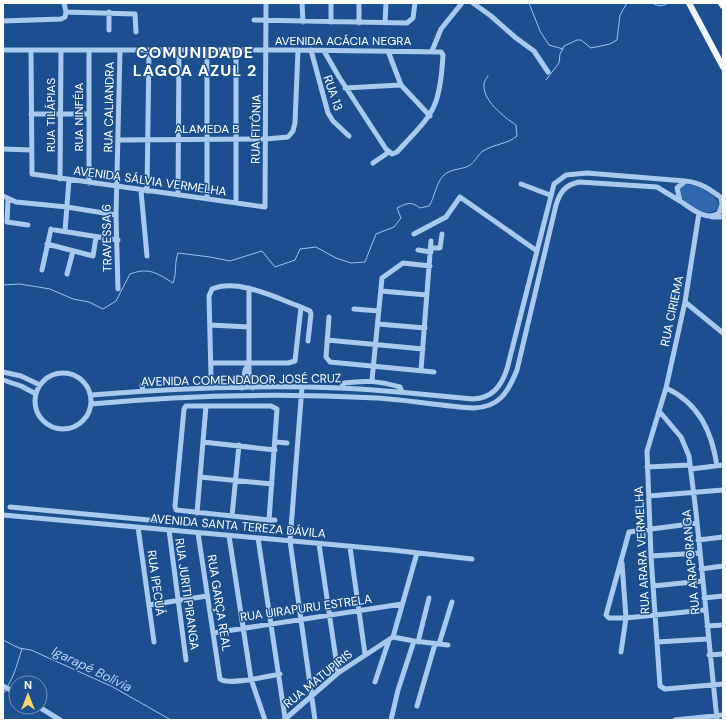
<svg xmlns="http://www.w3.org/2000/svg" width="726" height="723" font-family="'DM Sans',sans-serif">
  <style>
    .green { fill: #2e69ad }
    .lines { fill: none; stroke-linecap: round; stroke-linejoin: round }
    .stream { stroke: #9cc4f0; stroke-width: 1 }
    .minor { stroke: #a9c9ee; stroke-width: 5 }
    .major { stroke: #f0f6ff; stroke-width: 6 }
    .labels { text-anchor: middle; dominant-baseline: central; stroke-width: 3; stroke-linejoin: round; paint-order: stroke }
    .street-label { font-size: 12px; fill: #fff; stroke: #1b4f8f }
    .water-label { font-size: 13px; font-style: italic; fill: #b5d3f5; stroke: #1b4f8f }
    .district-label { font-size: 16px; font-weight: bold; letter-spacing: 1px; fill: #fff; stroke: #1b4f8f }
  </style>
  <rect width="100%" height="100%" fill="#1b4f8f"/>
  <path class="green" d="M685,184C698,186 710,191 718,202L717,209C706,219 684,204 678,193L680,186Z"/>
  <g class="lines">
    <path class="stream" d="M529,3L540,31L549,45L563,49
      M652,3C658,6 662,7 668,3
      M546,80L559,63L560,54L564,46L577,40H581L591,48L610,44L617,40L620,15L627,3
      M3,285L20,284L50,289L73,299L89,302L103,309L116,301L130,274C149,267 157,273 173,283C177,273 174,264 178,253L210,257L230,261L262,251L275,267L295,260L300,249L316,247L336,258L351,263L365,262L376,234L394,227L401,218L397,208C407,203 411,201 420,208L429,206C435,197 436,183 443,176C450,169 458,170 466,167C474,165 477,155 483,151C494,144 508,144 517,136L516,125C504,117 482,100 484,84C484,81 487,78 488,76
      M3,640L19,648L31,650L113,687L171,720
      M7,687C15,675 17,663 22,649
      M3,694L6,690"/>
    <path class="minor" d="M302,3L303,22
      M359,3V23
      M473,3L491,16L516,38L534,51L548,72
      M66,12L135,14L136,32
      M254,20L407,23L413,18L415,3
      M3,21L61,19L65,17L66,12L64,3
      M331,22V3
      M385,23L386,3
      M109,30V12
      M3,50H298L441,52L443,55C440,110 433,113 397,152L392,154L386,149L339,77L324,51
      M31,50L32,174L265,207L266,3
      M89,50V183
      M311,50L328,113L333,121L349,136
      M207,51V198
      M236,51V203
      M388,51L401,85L430,116
      M432,51L441,29L462,3
      M345,88L401,85
      M31,114H89
      M119,140L266,139L288,137L293,131L295,123L298,50
      M3,149L31,150
      M373,163L389,152
      M60,179L61,51
      M521,184L550,195
      M141,191L147,256
      M147,191L149,50
      M178,195L179,51
      M3,196L16,202L67,207L116,215
      M721,198L722,204L719,213C706,222 691,208 680,201L677,188L685,181C700,182 711,190 723,199
      M8,199L7,222L28,225
      M699,213L685,302L666,388L647,451L651,556L660,686L665,689L723,684
      M712,217H723
      M55,230L118,240
      M65,231L69,180
      M414,234L446,217L460,197L537,251
      M47,244L93,256L96,237
      M431,248H440L442,234
      M418,250L431,252
      M42,270L51,229
      M67,274L73,251
      M249,288V372L253,388
      M118,289L116,215L120,51
      M381,291L427,295
      M685,302L723,333
      M301,307L310,311L311,314L308,341
      M354,309L379,311
      M329,317L326,357L330,362L434,372
      M378,324L425,328
      M210,325L249,327
      M327,340L423,349
      M421,370L431,241
      M3,372L21,376L40,385
      M35 401a28 28 0 1 1 56 0a28 28 0 1 1-56 0Z
      M211,377L209,296L212,289C238,278 276,298 301,307L295,361L288,363H212
      M3,380L21,386L36,394
      M372,380L382,278L403,263L430,266
      M142,385L143,391
      M302,387L290,541L315,720
      M242,388L245,370L249,364
      M341,388L344,383C367,380 379,381 400,387L402,392
      M666,388C699,403 712,432 717,466
      M91,395C173,388 257,385 340,388C384,390 429,395 473,399C492,398 501,387 507,369L554,184L566,175L587,173L685,181
      M91,404C186,395 282,393 377,398C409,400 441,406 474,408C500,407 508,392 517,370L556,205C560,192 565,185 579,182L657,187L680,201
      M186,406H271L277,409L269,520L176,510L175,506L184,409Z
      M659,411L681,437L689,456L696,512L717,720
      M203,442L275,450
      M276,442L287,443
      M647,467L690,465
      M691,469L723,465
      M200,477L272,484
      M649,496L723,490
      M10,507L160,521
      M197,513L206,406
      M3,515L392,550L472,559
      M232,516L239,445
      M269,520H275
      M697,523L629,532L606,615L609,618H626L705,610
      M138,527L154,642
      M169,530L186,660
      M198,533L220,679C229,686 268,676 280,674
      M229,536L251,679L265,720
      M258,538L285,718
      M698,540L723,537
      M319,544L338,673
      M350,547L365,654
      M651,556L699,553
      M701,569L723,566
      M653,586L702,581
      M704,598L723,596
      M149,605L207,596
      M707,626L723,625
      M213,633L402,604
      M393,637L414,641L448,645
      M418,642L429,598
      M657,642L707,639
      M439,644L452,602
      M621,652L626,618L622,563
      M709,655L723,654
      M375,682L389,640
      M3,686L16,693
      M417,706L435,644
      M39,707L60,720
      M284,720L338,673L393,637L417,553
      M391,720L398,690L414,641
      M675,720L723,715"/>
    <path class="major" d="M689,3L723,67
      M721,3L723,6"/>
  </g>
  <g class="labels">
    <g class="street-label">
      <text x="343" y="41">AVENIDA ACÁCIA NEGRA</text>
      <text transform="translate(333 93) rotate(71)">RUA 13</text>
      <text transform="translate(109 107) rotate(-89)">RUA CALIANDRA</text>
      <text transform="translate(51 115) rotate(-90)">RUA TILÁPIAS</text>
      <text transform="translate(79 117) rotate(-90)">RUA NINFÉIA</text>
      <text x="207" y="129">ALAMEDA B</text>
      <text transform="translate(256 129) rotate(-89)">RUA FITÔNIA</text>
      <text transform="translate(150 181) rotate(8)">AVENIDA SÁLVIA VERMELHA</text>
      <text transform="translate(107 238) rotate(-91)">TRAVESSA 6</text>
      <text transform="translate(672 311) rotate(-78)">RUA CIRIEMA</text>
      <text transform="translate(241 380) rotate(-1)">AVENIDA COMENDADOR JOSÉ CRUZ</text>
      <text transform="translate(238 526) rotate(5)">AVENIDA SANTA TEREZA DÁVILA</text>
      <text transform="translate(642 550) rotate(-93)">RUA ARARA VERMELHA</text>
      <text transform="translate(691 562) rotate(-95)">RUA ARAPORANGA</text>
      <text transform="translate(156 583) rotate(82)">RUA IPECUÁ</text>
      <text transform="translate(187 594) rotate(82)">RUA JURITI PIRANGA</text>
      <text transform="translate(219 603) rotate(81)">RUA GARÇA REAL</text>
      <text transform="translate(306 608) rotate(-8)">RUA UIRAPURU ESTRELA</text>
      <text transform="translate(318 679) rotate(-39)">RUA MATUPIRIS</text>
    </g>
    <g class="water-label">
      <text transform="translate(92 669) rotate(26)">Igarapé Bolívia</text>
    </g>
    <g class="district-label">
      <text x="195" y="52">COMUNIDADE<tspan x="195" dy="18">LAGOA AZUL 2</tspan></text>
    </g>
  </g>
  <rect width="726" height="723" fill="none" stroke="#ffffff" stroke-width="8"/>
  <g transform="translate(28 695)"><circle r="19" fill="#1b4f8f" stroke="#7695bc"/>
  <path d="M0-3L7 15L0 10L-7 15Z" fill="#ffd166"/>
  <text y="-6" font-size="11" font-weight="bold" text-anchor="middle" fill="#ffffff">N</text>
  </g>
</svg>
